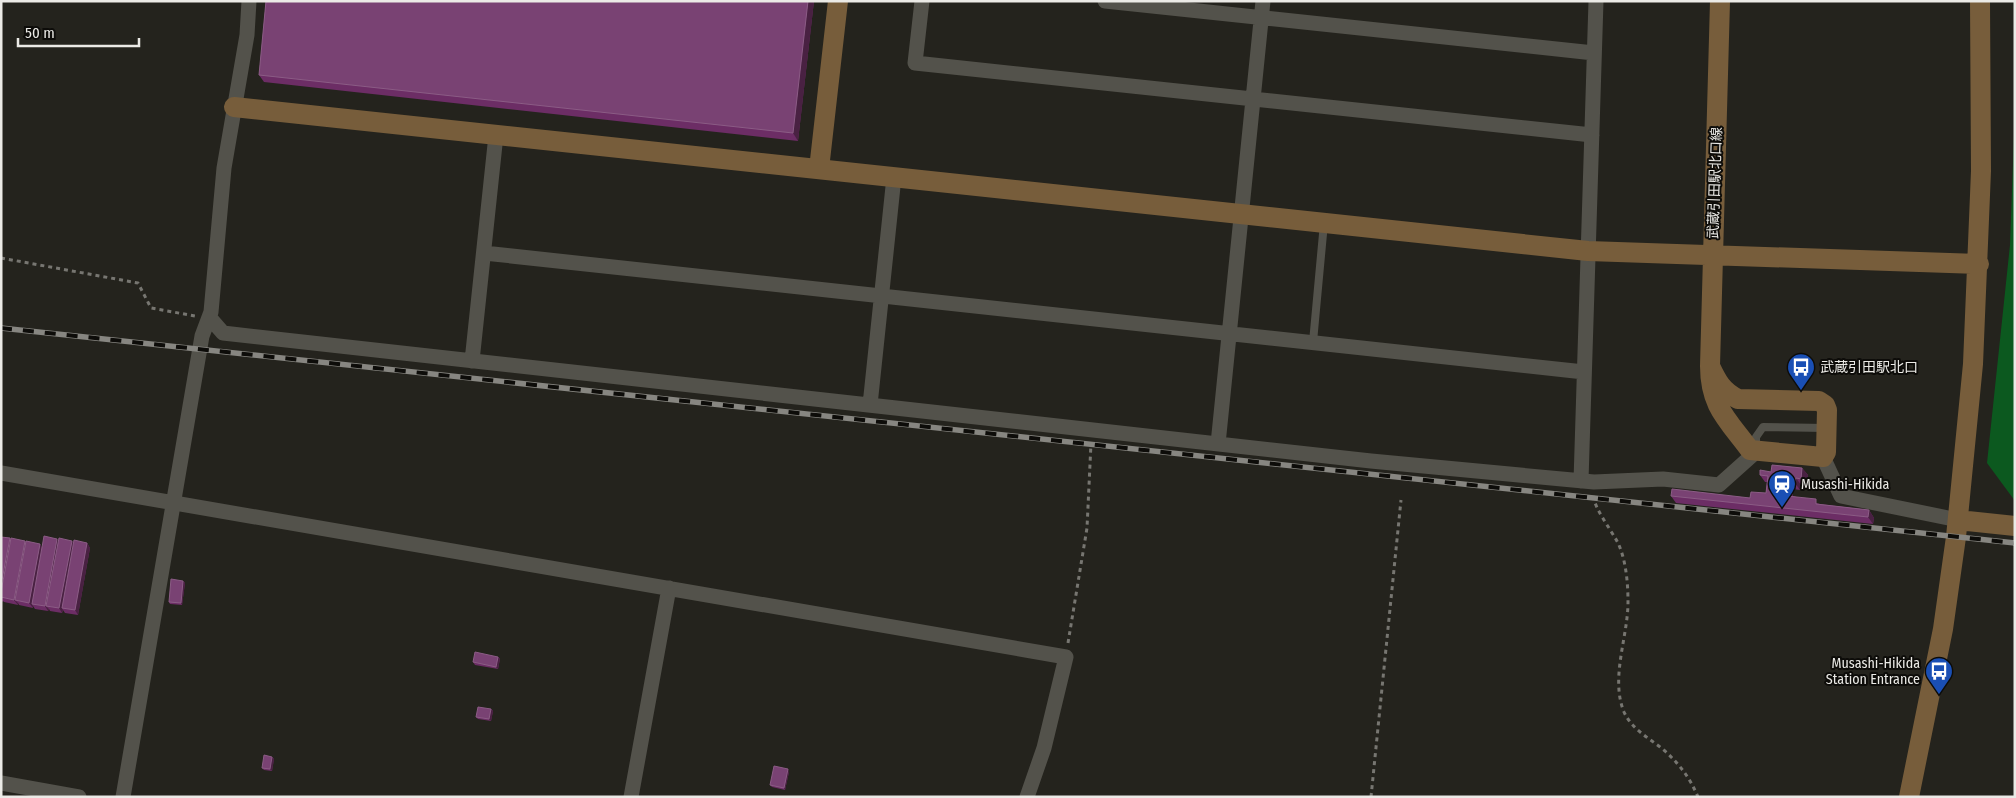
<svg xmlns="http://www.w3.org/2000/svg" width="2016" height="798" font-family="'Fira Sans Condensed','Noto Sans JP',sans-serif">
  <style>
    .green { fill: #0c591f }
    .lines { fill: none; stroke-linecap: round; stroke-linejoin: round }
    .path { stroke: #777671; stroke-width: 3; stroke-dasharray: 4 4; stroke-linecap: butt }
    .lane { stroke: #53524b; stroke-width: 8 }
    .street { stroke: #53524b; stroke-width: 15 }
    .secondary { stroke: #775d3b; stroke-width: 20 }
    .rail-casing { stroke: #878681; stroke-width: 5.5 }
    .rail { stroke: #0d0c09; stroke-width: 4; stroke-dasharray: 11; stroke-linecap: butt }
    .wall { fill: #6c2d65 }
    .shaded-wall { fill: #492142 }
    .building { fill: #794273; stroke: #8b5c85 }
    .labels { text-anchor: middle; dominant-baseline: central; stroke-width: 4; stroke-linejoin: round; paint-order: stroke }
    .street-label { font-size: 14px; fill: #ebeae6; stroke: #0d0c09 }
    .poi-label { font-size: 14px; fill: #ebeae6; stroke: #0d0c09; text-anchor: start }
  </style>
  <rect width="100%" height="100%" fill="#24231d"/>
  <path class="green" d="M2015,107V501L1987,463L2010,245Z"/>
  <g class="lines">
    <path class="path" d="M1,258L138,283L151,308L195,316
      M1593,496C1596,511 1610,528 1618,543C1626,560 1628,583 1628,602C1628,637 1610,678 1624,712C1632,730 1651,739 1665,751C1680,765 1690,778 1698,797
      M1068,643L1087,528L1091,443
      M1371,797L1401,500"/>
    <path class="lane" d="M1313,342L1324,223
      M1756,449V437L1763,427L1826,428"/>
    <path class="street" d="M922,1L915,63L1592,135
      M1105,1L1594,53
      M484,253L1584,372
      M210,318L223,333L1371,461L1594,482L1663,479L1719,485L1757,451
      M472,361L496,135
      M870,405L894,177
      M1218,444L1263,1
      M1823,457L1841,496L1958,520
      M1,473L1066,657L1044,748L1027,797
      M1581,481L1596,1
      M1,783L79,797
      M123,797L202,336L211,312L224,168L247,35L249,1
      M631,797L669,588"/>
    <path class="secondary" d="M234,107L1588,251L1979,264
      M819,169L838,1
      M1710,366C1717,381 1722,391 1738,399L1819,401L1825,405L1827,410L1826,452L1823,457L1750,450C1727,419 1710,406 1710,366L1720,1
      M1958,520L2015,526
      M1909,797L1943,629L1956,537L1973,364L1981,171L1980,1"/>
    <g class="rail-casing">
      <path id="rail" d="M1,328L2015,543"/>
    </g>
    <use href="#rail" class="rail"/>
  </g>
  <path class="wall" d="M266,1H814L798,141L264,82L259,75Z
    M1802,468L1808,475L1806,486L1801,485L1800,490L1793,489V496L1820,504L1869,510L1874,518L1873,524L1676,503L1671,496L1750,498L1766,493L1767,482H1765L1760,475Z
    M1,537L26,542L42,547L58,541L73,543H87L90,548L78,615L65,613L63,610L62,613L50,611L49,609L48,611L35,609L33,606V608L19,605L18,603V605L4,602L3,601L2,602H1Z
    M183,581L185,583L182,605L170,604L169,602Z
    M498,657L500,659L498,669L475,665L473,662Z
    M491,709L493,711L491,721L478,719L476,717Z
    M272,757L274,759L272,771L264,770L262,768Z
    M789,772L785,790L772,787L770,785Z"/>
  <path class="shaded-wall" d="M808,1H814L798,141L793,133Z
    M1802,468L1808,475L1806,486L1801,479Z
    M1796,478L1801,485L1800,490L1795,483Z
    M1788,482L1793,489L1792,503L1787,496Z
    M1869,510L1874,518L1873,524L1868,517Z
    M10,538L13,543L1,597V585Z
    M57,539L60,544L46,606L49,609L48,611L45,606Z
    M25,541L28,546L15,600L18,603V605L14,600Z
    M72,541L75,545L62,608L63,610L62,613L59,608Z
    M87,543L90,548L78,615L75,610Z
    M40,544L43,549L32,604L33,606V608L29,603Z
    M183,581L185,583L182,605L181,603Z
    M498,657L500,659L498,669L496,667Z
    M491,709L493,711L491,721L489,719Z
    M272,757L274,759L272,771L270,769Z
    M788,769L789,772L785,790L784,788Z"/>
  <path class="building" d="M266,1H808L793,133L259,75Z
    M1772,465L1802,468L1801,479L1796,478L1795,483L1788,482L1787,496L1816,499V504L1869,510L1868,517L1671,496L1672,489L1750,498L1751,492L1766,493L1768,476L1760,475V470L1771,472Z
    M44,536L57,539L45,606L32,604Z
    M1,537L10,538L1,585Z
    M11,538L25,541L14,600L1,597V592Z
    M59,538L72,541L59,608L46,606Z
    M74,540L87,543L75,610L62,608Z
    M26,541L40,544L29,603L15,600Z
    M171,579L183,581L181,603L169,602Z
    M475,652L498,657L496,667L473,662Z
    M478,707L491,709L489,719L476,717Z
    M264,755L272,757L270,769L262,768Z
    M774,766L788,769L784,788L770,785Z"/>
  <defs>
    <g id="bus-pin" transform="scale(1.4375)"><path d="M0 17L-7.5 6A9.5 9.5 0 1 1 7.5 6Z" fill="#1a4fb4" stroke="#0d0c09"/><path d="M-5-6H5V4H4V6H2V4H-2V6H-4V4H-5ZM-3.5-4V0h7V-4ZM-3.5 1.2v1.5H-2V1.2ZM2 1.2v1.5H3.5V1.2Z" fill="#fff"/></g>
    <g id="station-pin" transform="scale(1.4375)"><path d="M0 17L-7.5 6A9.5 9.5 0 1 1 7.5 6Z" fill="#1a4fb4" stroke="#0d0c09"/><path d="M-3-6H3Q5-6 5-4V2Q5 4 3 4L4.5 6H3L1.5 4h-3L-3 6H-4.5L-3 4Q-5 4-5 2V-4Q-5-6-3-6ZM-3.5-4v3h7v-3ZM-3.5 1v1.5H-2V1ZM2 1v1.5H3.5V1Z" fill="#fff"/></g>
  </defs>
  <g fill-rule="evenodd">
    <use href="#bus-pin" x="1801" y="367"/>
    <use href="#station-pin" x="1782" y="484"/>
    <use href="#bus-pin" x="1939" y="671"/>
  </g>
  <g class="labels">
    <g class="street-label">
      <text transform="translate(1715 183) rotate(-88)">武蔵引田駅北口線</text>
    </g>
    <g class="poi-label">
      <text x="1820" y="367">武蔵引田駅北口</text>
      <text x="1801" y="484">Musashi-Hikida</text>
      <text x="1920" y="663" text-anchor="end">Musashi-Hikida<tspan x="1920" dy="16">Station Entrance</tspan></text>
    </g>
  </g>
  <rect width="2016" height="798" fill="none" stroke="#ebeae6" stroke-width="5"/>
  <path d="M18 38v8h121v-8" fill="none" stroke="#ebeae6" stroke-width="2.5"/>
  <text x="25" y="38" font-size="15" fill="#ebeae6" stroke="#0d0c09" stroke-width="4" paint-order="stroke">50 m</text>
</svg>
